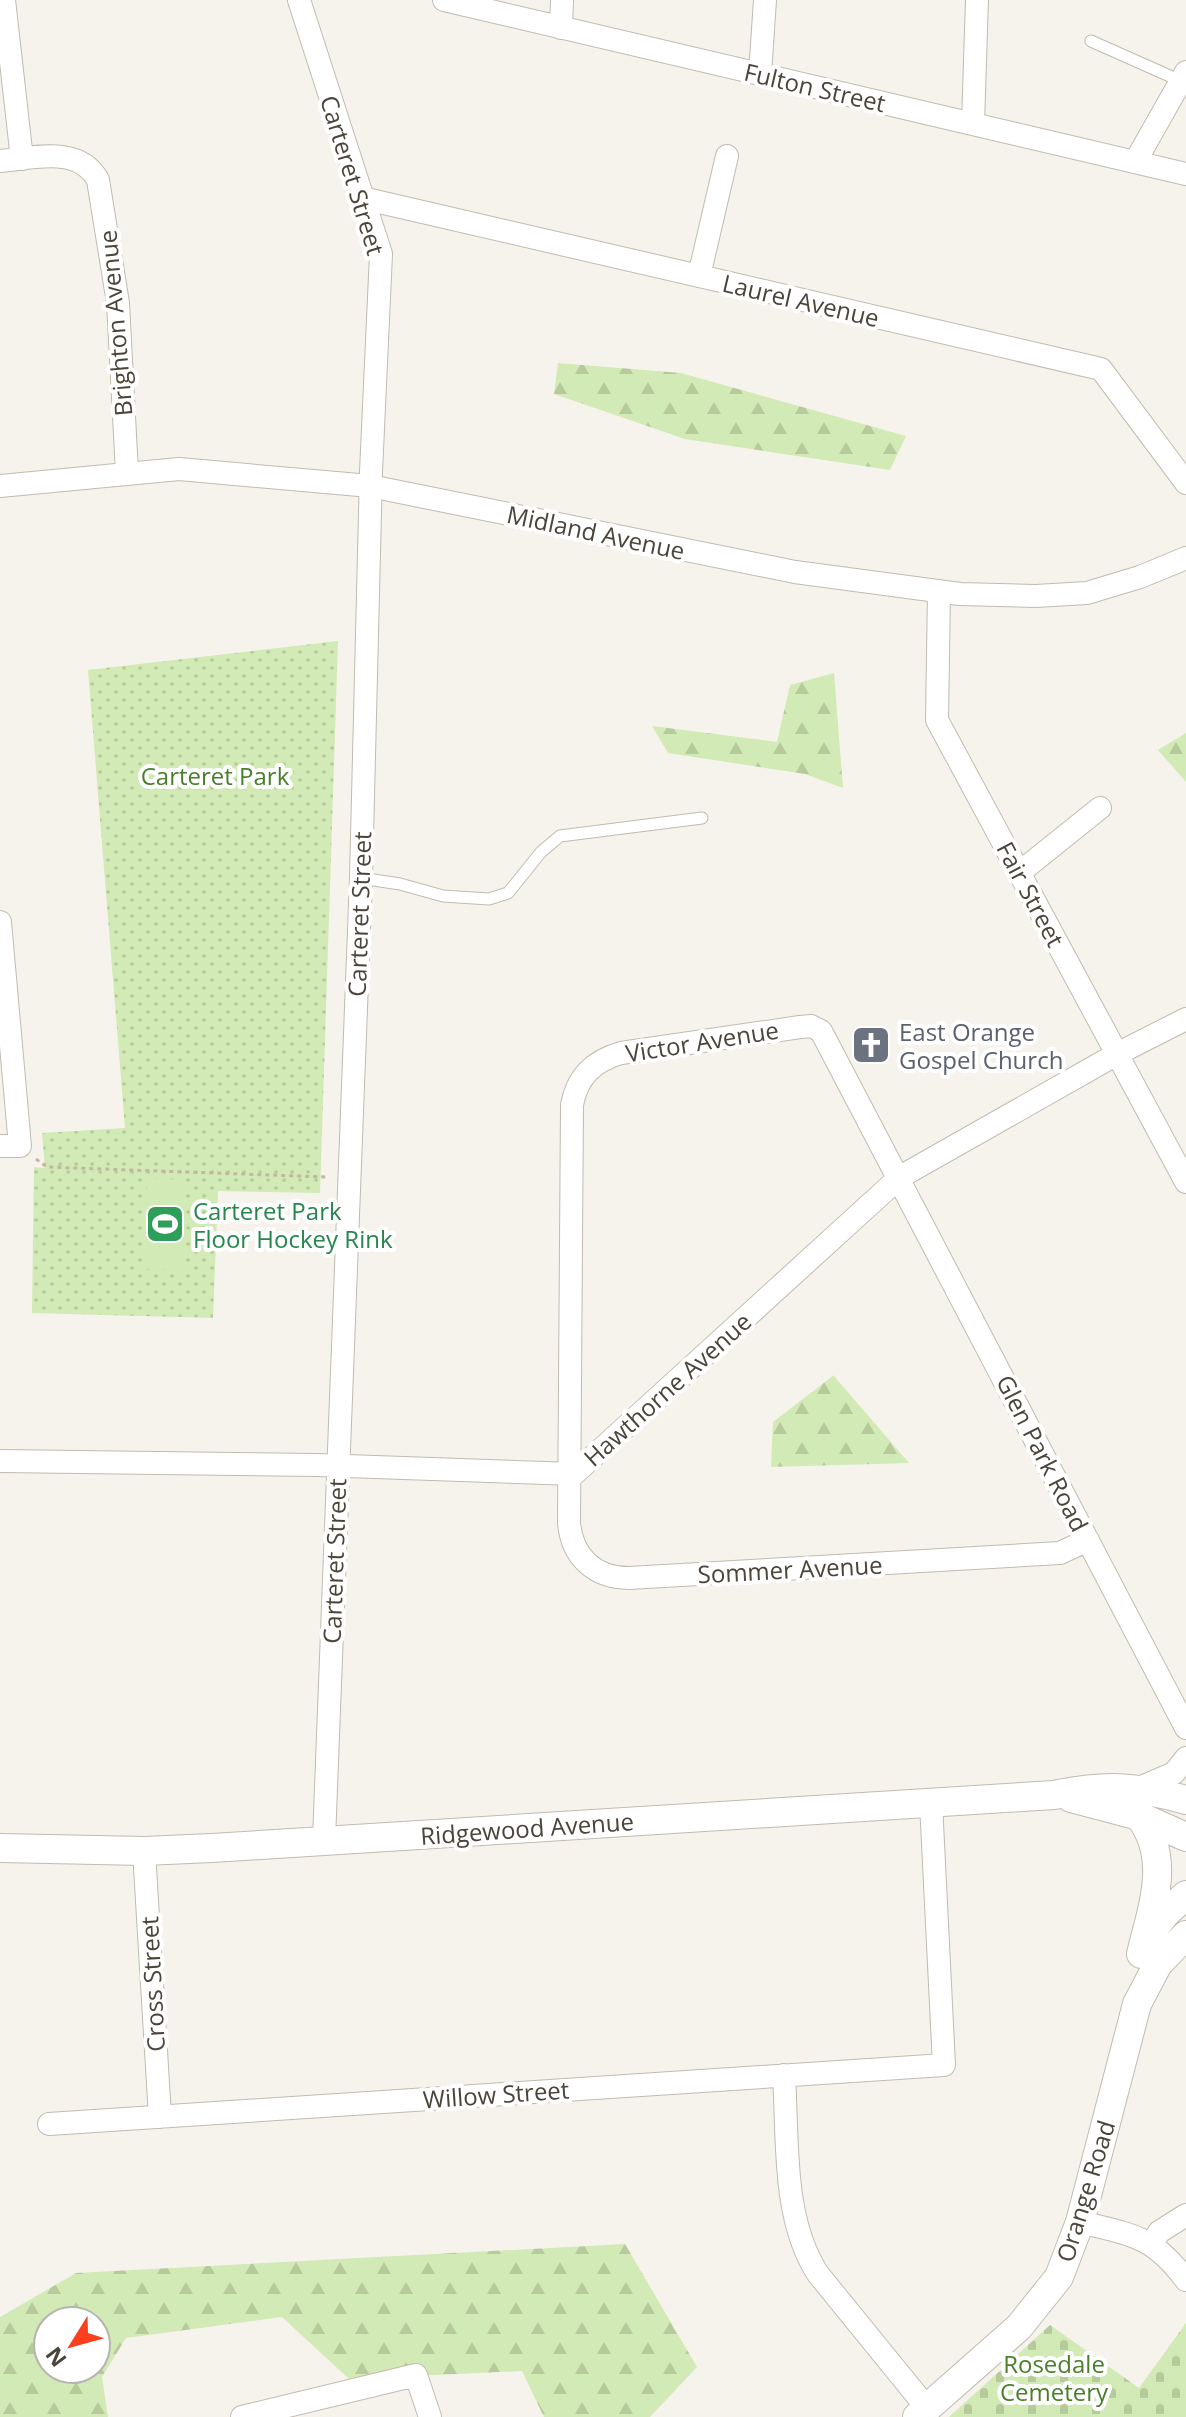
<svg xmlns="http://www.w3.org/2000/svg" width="1186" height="2417" font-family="'Open Sans',sans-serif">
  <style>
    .forest { fill: url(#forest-firs); fill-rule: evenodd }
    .cemetery { fill: url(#cemetery-stones) }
    .park { fill: url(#park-dots) }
    .pitch { fill: #d2eab5 }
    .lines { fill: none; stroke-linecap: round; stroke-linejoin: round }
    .service-casing { stroke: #c2bbae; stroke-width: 13 }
    .minor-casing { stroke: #c2bbae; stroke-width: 24 }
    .tertiary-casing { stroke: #c2bbae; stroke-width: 30 }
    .path { stroke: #c4b79f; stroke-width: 3; stroke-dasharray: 4 4; stroke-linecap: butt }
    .service { stroke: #fff; stroke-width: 11 }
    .minor { stroke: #fff; stroke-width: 22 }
    .tertiary { stroke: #fff; stroke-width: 28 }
    .labels { text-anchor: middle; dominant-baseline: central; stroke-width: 8; stroke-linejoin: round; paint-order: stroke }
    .street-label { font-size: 24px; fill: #4b4439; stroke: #fff }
    .park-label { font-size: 24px; fill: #4a7f2a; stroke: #fff }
    .worship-label { font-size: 24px; fill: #5b616d; stroke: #fff; text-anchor: start }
    .leisure-label { font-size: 24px; fill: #27864d; stroke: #fff; text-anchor: start }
  </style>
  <defs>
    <pattern id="forest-firs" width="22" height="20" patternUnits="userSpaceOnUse" patternTransform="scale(2)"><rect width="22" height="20" fill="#d2eab5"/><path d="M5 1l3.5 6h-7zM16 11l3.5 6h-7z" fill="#b6ca9c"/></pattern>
    <pattern id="cemetery-stones" width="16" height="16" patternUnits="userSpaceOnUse" patternTransform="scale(2)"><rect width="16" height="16" fill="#d2eab5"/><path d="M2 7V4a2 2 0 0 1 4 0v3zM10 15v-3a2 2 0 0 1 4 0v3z" fill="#b6ca9c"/></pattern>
    <pattern id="park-dots" width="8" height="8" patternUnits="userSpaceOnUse" patternTransform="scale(2)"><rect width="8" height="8" fill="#d2eab5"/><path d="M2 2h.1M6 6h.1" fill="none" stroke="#b6ca9c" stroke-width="1.8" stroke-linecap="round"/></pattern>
  </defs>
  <rect width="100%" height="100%" fill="#f6f3ec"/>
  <path class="forest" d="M558,363L681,373L906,436L890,470L685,439L554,394Z
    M834,673L843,788L805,774L668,753L652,726L777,742L790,685Z
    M1186,733V782L1158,750Z
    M834,1375V1376L909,1463L771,1467L773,1422Z
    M625,2244L697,2367L650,2417H544L522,2371L349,2379L282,2317L126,2338L102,2377L108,2417H0V2317L76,2273ZM48,2321H96V2369H48Z"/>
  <path class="cemetery" d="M1186,2323V2417H949L1050,2325L1139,2388Z"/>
  <path class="park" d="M338,641L320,1193L218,1191L213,1318L32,1313L34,1167L45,1168L42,1133L125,1128L88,670Z"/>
  <path class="pitch" d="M147,1178L186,1180L182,1270L145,1269Z"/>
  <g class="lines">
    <g class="service-casing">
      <path id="service" d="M1091,41L1181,81
        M361,878L400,884L443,896L489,899L508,893L541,852L560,836L702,818"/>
    </g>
    <g class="minor-casing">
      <path id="minor" d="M4,0L22,159
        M299,0L381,254L371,472L361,878L324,1840
        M444,0L1186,174
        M561,28L562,0
        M760,74L765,0
        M973,124L977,0
        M0,161C34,158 79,145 98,180L118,303L127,473
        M1135,162L1186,72
        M362,198L1101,369L1186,483
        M699,276L727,156
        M0,486L179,469L370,486L795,572L960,594L1036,596L1087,593L1140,577L1186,558
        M939,591L937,720L1186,1182
        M1019,873L1100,808
        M0,922L20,1146H0
        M0,1461L318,1465L574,1474L900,1177L1117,1054L1186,1019
        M1088,1540L1060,1553L629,1578C595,1578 572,1557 569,1523L572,1105C577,1077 593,1061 621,1053L800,1027L811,1026L821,1031L1186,1728
        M1139,1788L1174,1773L1186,1758
        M144,1851L160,2117
        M784,2075C788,2140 782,2219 818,2274L927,2408
        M49,2124L944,2065L931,1803
        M1080,2222C1132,2235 1152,2235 1186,2280
        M1152,2244L1159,2232L1186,2215
        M242,2417L416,2375L430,2417"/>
    </g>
    <g class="tertiary-casing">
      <path id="tertiary" d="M1071,1798L1139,1816L1186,1837
        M1139,1816C1172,1858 1152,1908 1141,1954
        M0,1848L144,1851L212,1848L1054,1795C1105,1784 1136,1786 1186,1800
        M1149,1935L1166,1913L1186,1895
        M917,2417L1019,2327L1059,2277L1080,2222L1137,2004L1158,1964L1186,1935"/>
    </g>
    <path class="path" d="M36,1159L47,1167L326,1177"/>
    <use href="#service" class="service"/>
    <use href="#minor" class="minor"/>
    <use href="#tertiary" class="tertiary"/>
  </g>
  <defs>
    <g id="church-square" transform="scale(2)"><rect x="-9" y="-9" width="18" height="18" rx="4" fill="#6b7280" stroke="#fff"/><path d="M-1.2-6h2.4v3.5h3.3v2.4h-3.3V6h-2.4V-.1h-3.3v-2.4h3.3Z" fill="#fff"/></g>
    <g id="stadium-square" transform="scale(2)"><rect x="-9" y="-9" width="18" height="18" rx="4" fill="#2e9e5b" stroke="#fff"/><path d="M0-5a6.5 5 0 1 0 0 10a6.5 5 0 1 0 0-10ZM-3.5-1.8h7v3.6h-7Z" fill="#fff"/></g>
  </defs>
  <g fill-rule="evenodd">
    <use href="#church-square" x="871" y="1045"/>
    <use href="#stadium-square" x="165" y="1224"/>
  </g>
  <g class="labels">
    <g class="street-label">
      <text transform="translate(815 87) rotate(13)">Fulton Street</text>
      <text transform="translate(353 175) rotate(73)">Carteret Street</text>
      <text transform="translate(801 300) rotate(13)">Laurel Avenue</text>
      <text transform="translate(115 323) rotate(-95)">Brighton Avenue</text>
      <text transform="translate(596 532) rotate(12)">Midland Avenue</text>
      <text transform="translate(1031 894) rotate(62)">Fair Street</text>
      <text transform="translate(359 914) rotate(-88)">Carteret Street</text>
      <text transform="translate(702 1041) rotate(-9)">Victor Avenue</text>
      <text transform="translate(667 1389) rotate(-42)">Hawthorne Avenue</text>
      <text transform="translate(1043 1453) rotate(63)">Glen Park Road</text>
      <text transform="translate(334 1561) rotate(-88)">Carteret Street</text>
      <text transform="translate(790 1569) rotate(-3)">Sommer Avenue</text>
      <text transform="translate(527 1828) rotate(-4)">Ridgewood Avenue</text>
      <text transform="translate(152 1984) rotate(-93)">Cross Street</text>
      <text transform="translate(496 2094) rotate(-4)">Willow Street</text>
      <text transform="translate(1085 2191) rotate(-73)">Orange Road</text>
    </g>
    <g class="park-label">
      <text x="215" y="775">Carteret Park</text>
      <text x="1054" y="2363">Rosedale<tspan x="1054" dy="28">Cemetery</tspan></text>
    </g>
    <g class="worship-label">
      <text x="899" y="1031">East Orange<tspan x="899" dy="28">Gospel Church</tspan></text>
    </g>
    <g class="leisure-label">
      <text x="193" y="1210">Carteret Park<tspan x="193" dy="28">Floor Hockey Rink</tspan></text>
    </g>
  </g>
  <g transform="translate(72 2345) rotate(233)"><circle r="38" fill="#ffffff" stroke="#b7b4b0" stroke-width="2"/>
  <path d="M0-6L14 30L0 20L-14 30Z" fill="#fc3f1d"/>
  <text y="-12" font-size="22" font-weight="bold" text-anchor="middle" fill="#4b4439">N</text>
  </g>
</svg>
